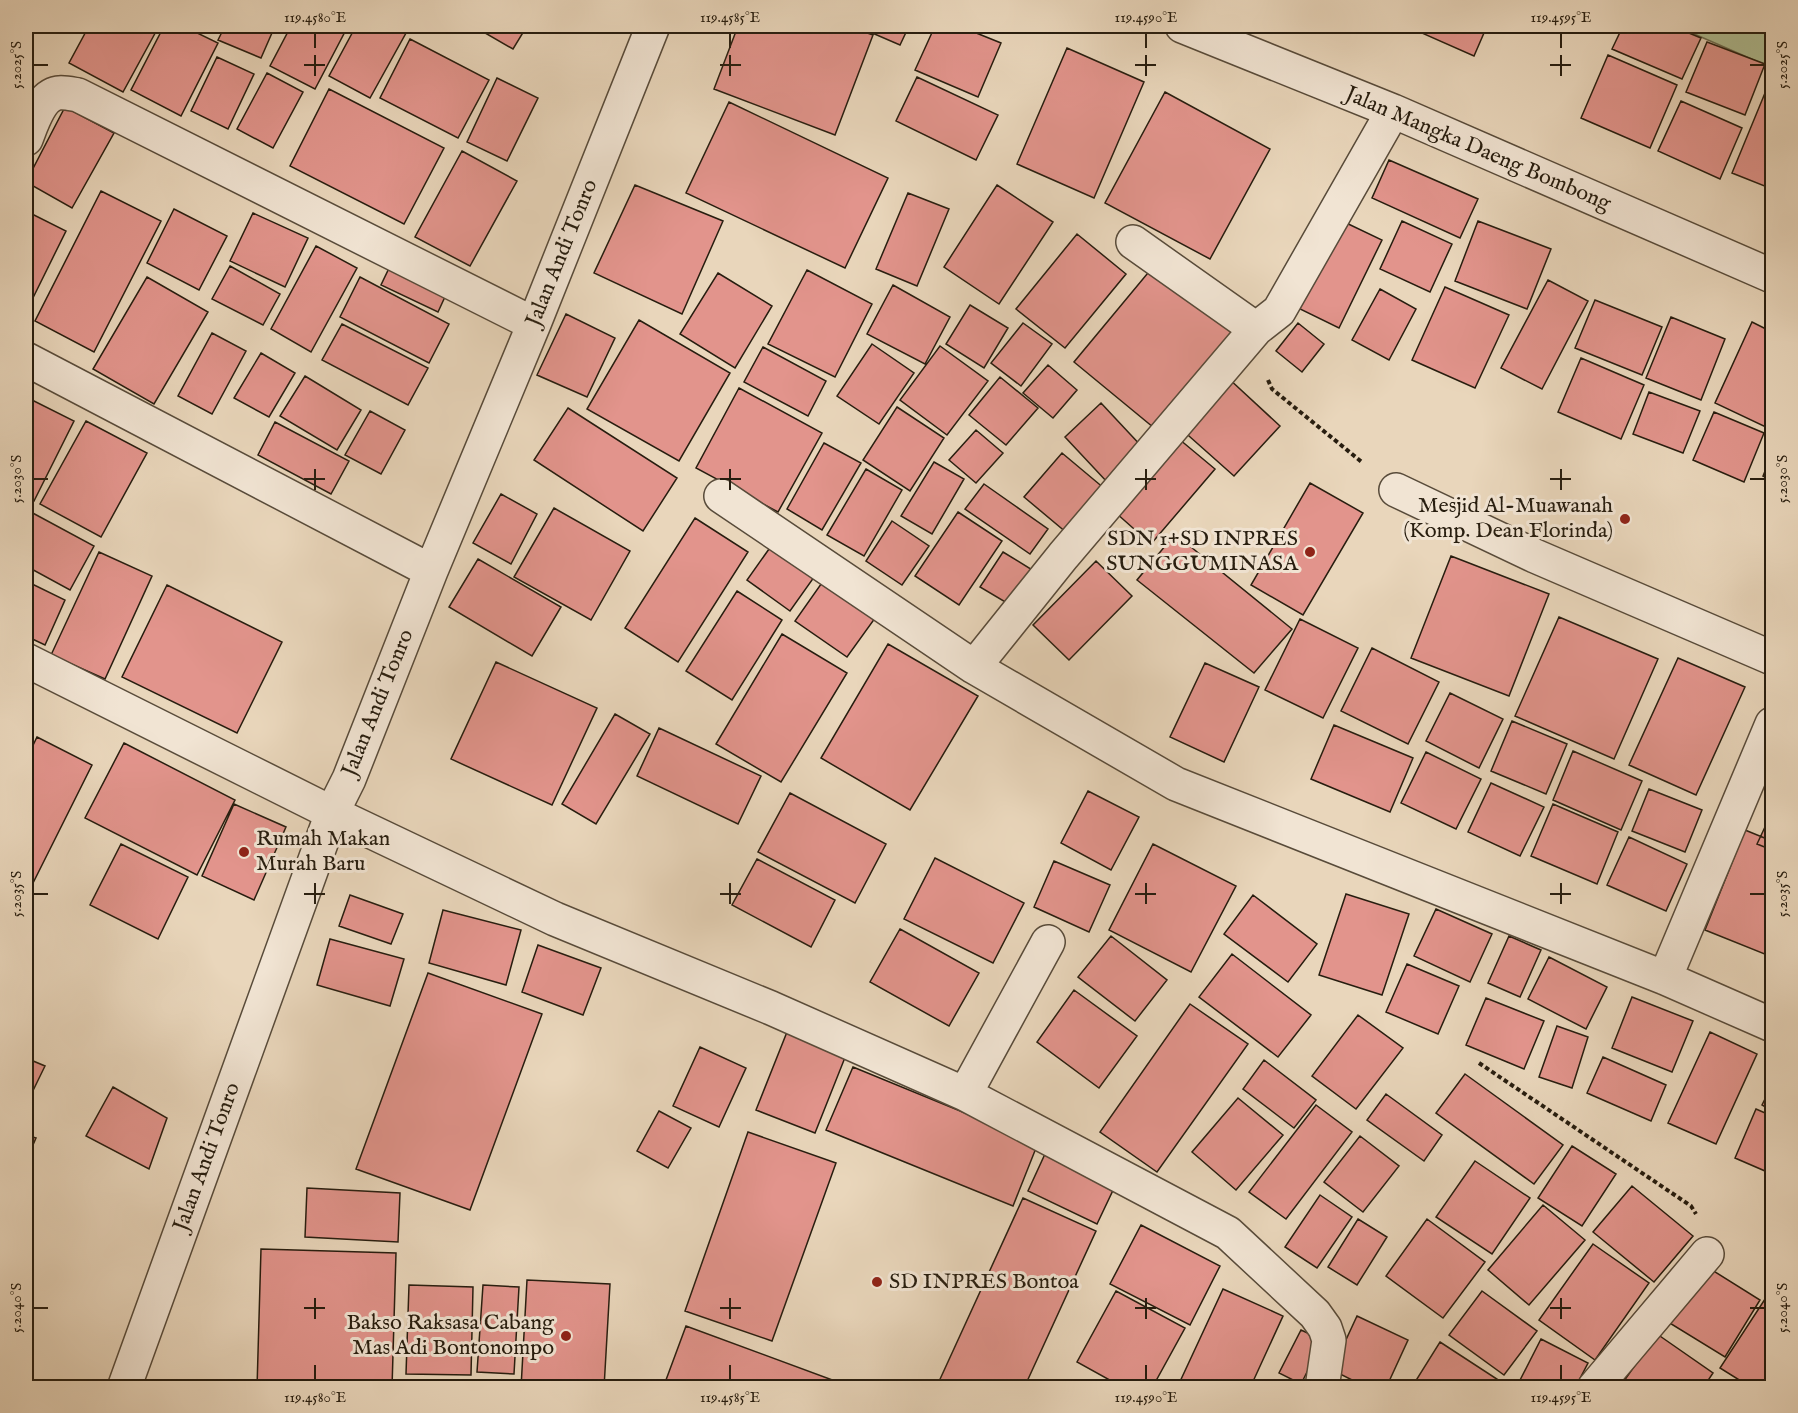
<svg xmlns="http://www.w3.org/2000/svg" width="1798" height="1413" font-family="'IM FELL English',serif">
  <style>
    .green { fill: #b0bf94; stroke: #6c6e52; stroke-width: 1.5 }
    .building { fill: #e2948c; stroke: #271d0f; stroke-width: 1.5 }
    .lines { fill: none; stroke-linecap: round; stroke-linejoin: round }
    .minor-casing { stroke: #584b3a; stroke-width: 36 }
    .path { stroke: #271d0f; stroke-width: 4; stroke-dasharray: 4.5 3; stroke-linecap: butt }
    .minor { stroke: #f1e4d3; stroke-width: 33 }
    .ticks { fill: none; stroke: #271d0f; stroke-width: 2 }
    .poi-dot { fill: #8f2418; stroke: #f1e4d3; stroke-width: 2 }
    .labels { text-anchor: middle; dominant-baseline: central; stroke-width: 6; stroke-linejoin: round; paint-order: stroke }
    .street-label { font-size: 22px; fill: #271d0f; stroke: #f1e4d3 }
    .poi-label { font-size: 22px; fill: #271d0f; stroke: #f1e4d3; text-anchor: end }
    .neatline { fill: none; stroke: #271d0f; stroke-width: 2 }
    .ticks-label { font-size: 15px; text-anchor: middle; fill: #271d0f }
  </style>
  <rect width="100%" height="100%" fill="#e9d6bb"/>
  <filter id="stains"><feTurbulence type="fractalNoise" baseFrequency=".00333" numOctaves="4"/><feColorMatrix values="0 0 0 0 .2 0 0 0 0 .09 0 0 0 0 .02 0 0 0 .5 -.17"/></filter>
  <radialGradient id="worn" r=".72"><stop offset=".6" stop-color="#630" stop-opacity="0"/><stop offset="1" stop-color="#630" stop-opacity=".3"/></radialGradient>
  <path class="green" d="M1676,26H1772V68Z"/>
  <path class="building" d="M89,26H159L123,92L69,63Z
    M164,26H183L218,43L181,116L131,90Z
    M225,26H275L261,58L218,40Z
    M291,26H348L315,89L270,66Z
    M356,26H393L406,33L370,98L329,76Z
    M473,26H527L513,49Z
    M738,26H848L873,35L835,135L714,89Z
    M856,26H909L900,45Z
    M935,26H959L1001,43L978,97L915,70Z
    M1417,26H1487L1474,56L1415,30Z
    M1623,26H1672L1701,38L1682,79L1612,49Z
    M410,39L489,80L458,138L380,98Z
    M1707,42L1765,64L1745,115L1686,92Z
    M1067,48L1144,82L1094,198L1017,164Z
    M1608,55L1677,85L1650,148L1581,118Z
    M217,57L254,74L228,129L191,111Z
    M267,73L303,92L273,148L237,129Z
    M1772,76V189L1732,173Z
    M917,77L998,115L976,160L896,121Z
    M497,78L538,98L507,161L467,142Z
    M329,89L444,148L404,224L290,166Z
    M1165,92L1270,149L1210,259L1105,203Z
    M1681,101L1742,128L1720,179L1658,151Z
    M729,102L888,178L845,268L686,193Z
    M65,107L114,133L72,208L26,182Z
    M462,151L517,181L470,266L415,237Z
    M1389,160L1478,199L1460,238L1372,198Z
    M635,185L723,221L682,314L594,273Z
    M997,185L1053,222L999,304L944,267Z
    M101,191L161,221L94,352L35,321Z
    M908,193L949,209L917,286L876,269Z
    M174,209L227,236L199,290L147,263Z
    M26,211L66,231L26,312Z
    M253,213L308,238L285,287L230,261Z
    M1340,220L1382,240L1339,328L1298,308Z
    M1402,221L1452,244L1430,292L1380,269Z
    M1478,221L1551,249L1527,309L1455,281Z
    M1077,234L1126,274L1065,348L1016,309Z
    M316,246L357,268L311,352L271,329Z
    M392,262L449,288L438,312L381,285Z
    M1157,262L1243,334L1159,432L1074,362Z
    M230,266L280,294L263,325L212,299Z
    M807,270L872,304L835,377L768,344Z
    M718,273L772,306L735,368L680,334Z
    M147,277L208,312L154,404L93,369Z
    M360,277L449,324L429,363L340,317Z
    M1548,280L1588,301L1542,389L1501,368Z
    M893,285L950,317L925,364L867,334Z
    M1445,287L1509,315L1475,388L1412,360Z
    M1380,289L1416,309L1389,360L1352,340Z
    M1595,300L1662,327L1642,375L1575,348Z
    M970,305L1008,328L984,368L946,344Z
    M566,314L615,338L587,397L537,375Z
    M1671,317L1725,339L1701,400L1646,378Z
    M639,320L730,373L679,461L587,409Z
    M1752,322L1772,332V423L1770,429L1715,403Z
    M1023,323L1052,344L1021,386L991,363Z
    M1298,323L1324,344L1302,372L1276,351Z
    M342,324L428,368L408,405L322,360Z
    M212,333L246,351L212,414L178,396Z
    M872,344L914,373L879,424L837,396Z
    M940,346L988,381L947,435L900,400Z
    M763,347L826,381L808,416L744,382Z
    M261,353L295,373L269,417L234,398Z
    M1581,358L1644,385L1621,439L1558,412Z
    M1048,365L1077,390L1053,418L1023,393Z
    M305,376L361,410L337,450L280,416Z
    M1000,377L1038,408L1006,445L969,415Z
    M1227,377L1280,426L1234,476L1180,428Z
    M739,388L822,433L778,512L696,468Z
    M1649,392L1700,411L1683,453L1633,434Z
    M26,397L74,421L34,501L26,497Z
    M1101,403L1144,449L1108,483L1065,437Z
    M897,407L944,438L910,491L863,460Z
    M568,408L677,478L643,531L534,460Z
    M370,411L405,430L381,474L345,455Z
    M1714,412L1764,433L1744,482L1693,460Z
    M86,421L147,453L101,537L40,504Z
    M275,422L349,461L331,494L258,455Z
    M976,430L1003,453L976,483L949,460Z
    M1179,439L1215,469L1151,544L1116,513Z
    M824,443L861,463L822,530L787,509Z
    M1062,453L1105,489L1067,533L1024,497Z
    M1772,454V480L1763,476Z
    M934,462L964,479L932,534L901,516Z
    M866,469L902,490L864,556L827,535Z
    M1310,483L1363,513L1303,615L1251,585Z
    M984,484L1048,529L1030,554L965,509Z
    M501,494L537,514L511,564L473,543Z
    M554,508L630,551L591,620L514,577Z
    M29,511L94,546L70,590L26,566V517Z
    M958,512L1002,541L959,605L915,576Z
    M695,518L748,552L678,662L625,628Z
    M892,521L929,546L902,585L866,561Z
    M1175,534L1292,629L1254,673L1137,580Z
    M774,542L817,573L790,611L747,580Z
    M99,552L152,576L105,679L51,655Z
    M1003,552L1034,571L1012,606L980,587Z
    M1451,556L1549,594L1509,696L1411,658Z
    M478,559L561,607L532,656L449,607Z
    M1096,561L1132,596L1069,660L1033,625Z
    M826,577L878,614L847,657L795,621Z
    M26,581L65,600L45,645L26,636Z
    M167,585L282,642L237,733L122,677Z
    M737,591L782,620L732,700L686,671Z
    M1559,617L1658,659L1614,759L1515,716Z
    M1300,619L1358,648L1323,718L1265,690Z
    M782,634L847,673L781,782L716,744Z
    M888,644L978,696L910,810L821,758Z
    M1372,648L1439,682L1408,744L1341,711Z
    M1678,658L1745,687L1696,795L1629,765Z
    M496,662L597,708L552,805L451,759Z
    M1205,663L1259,687L1224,762L1170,737Z
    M1450,693L1503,719L1479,768L1426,741Z
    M615,714L650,734L596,824L562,804Z
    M1512,721L1567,744L1546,794L1491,771Z
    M1334,725L1413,758L1390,812L1311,779Z
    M659,728L761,776L738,824L637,776Z
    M37,737L92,765L30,889L26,887V760Z
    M124,743L235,800L197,875L85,818Z
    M1573,751L1642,781L1621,830L1553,800Z
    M1426,752L1481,779L1456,829L1401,803Z
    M1491,783L1544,807L1520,856L1468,832Z
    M1649,789L1702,810L1685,852L1632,831Z
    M1088,791L1139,817L1111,870L1061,843Z
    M790,793L886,844L855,903L758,852Z
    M234,804L286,827L254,900L202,876Z
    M1553,804L1618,832L1597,884L1531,856Z
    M1772,812V850L1757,844Z
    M1745,830L1772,841V957L1705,930Z
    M1629,837L1687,864L1666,911L1607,885Z
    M121,844L188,877L158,939L90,905Z
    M1153,844L1236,886L1191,972L1109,930Z
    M935,858L1024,903L993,963L904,919Z
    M757,859L835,900L811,947L732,905Z
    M1054,861L1110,885L1089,932L1034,907Z
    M1346,894L1409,914L1382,995L1319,975Z
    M350,895L403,914L391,944L339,926Z
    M1253,895L1317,944L1288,982L1224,934Z
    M1436,909L1492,934L1470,982L1414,956Z
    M443,910L521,930L506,985L429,963Z
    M900,929L979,973L949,1026L870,982Z
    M1111,936L1167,980L1135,1021L1078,977Z
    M1509,936L1541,950L1520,997L1488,983Z
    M330,939L404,959L390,1006L317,985Z
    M538,945L601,968L583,1015L522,992Z
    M1232,954L1311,1015L1278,1057L1199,997Z
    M1549,957L1607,987L1586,1029L1528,999Z
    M1407,964L1459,986L1438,1034L1386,1012Z
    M428,973L542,1014L470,1210L356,1169Z
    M1074,990L1137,1036L1099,1088L1037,1042Z
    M1632,997L1693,1021L1672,1072L1612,1048Z
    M1486,998L1544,1021L1524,1069L1466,1045Z
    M1190,1004L1248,1044L1157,1172L1100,1132Z
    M1358,1015L1403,1048L1356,1109L1312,1076Z
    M1557,1026L1588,1037L1572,1088L1539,1077Z
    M787,1032L846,1055L815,1133L756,1110Z
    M1710,1032L1757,1054L1716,1144L1668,1123Z
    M700,1047L746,1068L719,1127L673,1106Z
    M1603,1057L1666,1085L1651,1121L1587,1093Z
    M26,1058L45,1066L26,1105Z
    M1264,1060L1316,1100L1294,1128L1243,1089Z
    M853,1067L1038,1143L1013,1206L826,1130Z
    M1465,1074L1563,1145L1534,1184L1436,1113Z
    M1772,1085V1111L1762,1105Z
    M113,1087L167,1118L149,1169L86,1136Z
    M1386,1094L1442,1135L1424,1161L1367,1120Z
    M1238,1098L1283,1135L1236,1190L1192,1152Z
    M1316,1105L1352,1132L1286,1219L1249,1192Z
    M1756,1109L1772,1116V1174L1735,1158Z
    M659,1111L691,1128L668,1168L637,1151Z
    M748,1132L836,1163L772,1341L685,1311Z
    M26,1135L36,1138L26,1161Z
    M1360,1136L1399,1166L1363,1212L1324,1182Z
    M1572,1146L1616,1174L1582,1226L1538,1198Z
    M1045,1154L1115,1186L1097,1224L1028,1191Z
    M1475,1161L1530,1198L1492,1254L1436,1217Z
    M1632,1186L1693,1236L1654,1282L1593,1232Z
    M307,1188L400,1193L398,1242L305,1237Z
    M1320,1195L1352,1217L1317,1268L1285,1247Z
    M1023,1198L1096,1231L1024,1388H936Z
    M1543,1205L1585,1240L1529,1305L1488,1270Z
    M1358,1219L1387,1237L1357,1285L1328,1267Z
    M1427,1219L1485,1262L1443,1318L1386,1276Z
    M1141,1225L1220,1266L1190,1325L1110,1284Z
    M1593,1244L1649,1283L1595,1360L1539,1320Z
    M261,1249L396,1253L392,1388H257Z
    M1704,1265L1760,1300L1725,1357L1668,1322Z
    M527,1280L610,1284L604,1388H521Z
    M409,1285L473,1287L471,1375L406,1374Z
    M483,1285L519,1287L514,1374L477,1372Z
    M1223,1289L1283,1316L1250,1388H1177Z
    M1116,1291L1185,1328L1152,1388H1124L1077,1362Z
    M1482,1291L1537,1331L1504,1375L1449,1335Z
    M1769,1293L1772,1296V1376L1765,1388H1752L1720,1368Z
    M1357,1316L1408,1340L1386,1388H1368L1332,1370Z
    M686,1326L854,1388H663Z
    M1301,1330L1323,1340L1301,1384L1279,1373Z
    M1657,1334L1713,1373L1703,1388H1619Z
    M1541,1339L1588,1363L1575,1388H1516Z
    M1440,1342L1503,1383L1500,1388H1423L1415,1382Z
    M508,1380V1388H474L473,1381Z
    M413,1383L466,1384V1388H413Z"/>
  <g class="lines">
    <g class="minor-casing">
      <path id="minor" d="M1182,26L1393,111L1772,276
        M26,139C32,124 40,96 58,93C64,92 72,94 78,95L534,324
        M1133,242L1256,329
        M26,359L431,571
        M1396,490L1535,556L1772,658
        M721,496L974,667L1176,784L1665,978L1772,1025
        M26,660L332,813L555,919L771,1008L965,1094L1228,1233L1315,1314L1325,1328L1329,1340L1322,1388
        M974,667L1063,556L1256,329L1279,311L1393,111
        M1665,978L1772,724
        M965,1094L1048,942
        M124,1388L332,813L349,779L431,571L534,324L653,26
        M1594,1388L1707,1254"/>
    </g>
    <path class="path" d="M1268,380L1272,389L1363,463
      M1479,1063L1691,1206L1696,1214"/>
    <use href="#minor" class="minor"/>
  </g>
  <path class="ticks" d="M315,33V48M730,33V48M1146,33V48M1561,33V48M315,55V76M730,55V76M1146,55V76M1561,55V76M33,65H48M304,65H325M720,65H741M1135,65H1156M1550,65H1571M1750,65H1765M315,469V490M730,469V490M1146,469V490M1561,469V490M33,479H48M304,479H325M720,479H741M1135,479H1156M1550,479H1571M1750,479H1765M315,883V904M730,883V904M1146,883V904M1561,883V904M33,894H48M304,894H325M720,894H741M1135,894H1156M1550,894H1571M1750,894H1765M315,1298V1319M730,1298V1319M1146,1298V1319M1561,1298V1319M33,1308H48M304,1308H325M720,1308H741M1135,1308H1156M1550,1308H1571M1750,1308H1765M315,1365V1380M730,1365V1380M1146,1365V1380M1561,1365V1380"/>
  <g class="poi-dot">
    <circle cx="1625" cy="519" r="6"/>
    <circle cx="1310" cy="552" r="6"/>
    <circle cx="244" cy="852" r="6"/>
    <circle cx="877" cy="1282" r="6"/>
    <circle cx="566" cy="1336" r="6"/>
  </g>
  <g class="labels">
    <g class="street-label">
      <text transform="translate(1478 149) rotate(23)">Jalan Mangka Daeng Bombong</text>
      <text transform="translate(562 253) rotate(-68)">Jalan Andi Tonro</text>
      <text transform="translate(378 703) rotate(-68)">Jalan Andi Tonro</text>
      <text transform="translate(207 1157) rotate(-70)">Jalan Andi Tonro</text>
    </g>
    <g class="poi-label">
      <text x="1613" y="506">Mesjid Al-Muawanah<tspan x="1613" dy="25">(Komp. Dean Florinda)</tspan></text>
      <text x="1298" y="539">SDN 1+SD INPRES<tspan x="1298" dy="25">SUNGGUMINASA</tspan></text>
      <text x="256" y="839" text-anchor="start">Rumah Makan<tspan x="256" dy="25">Murah Baru</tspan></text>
      <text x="889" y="1282" text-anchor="start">SD INPRES Bontoa</text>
      <text x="554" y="1323">Bakso Raksasa Cabang<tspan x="554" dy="25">Mas Adi Bontonompo</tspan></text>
    </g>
  </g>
  <rect width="1798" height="1413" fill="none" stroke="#e9d6bb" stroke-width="66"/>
  <rect x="33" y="33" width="1732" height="1347" class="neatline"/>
  <g class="ticks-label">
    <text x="315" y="22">119.4580°E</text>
    <text x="730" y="22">119.4585°E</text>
    <text x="1146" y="22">119.4590°E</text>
    <text x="1561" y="22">119.4595°E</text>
    <text transform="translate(16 65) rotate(-90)" y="5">5.2025°S</text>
    <text transform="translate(1782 65) rotate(-90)" y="5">5.2025°S</text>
    <text transform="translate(16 479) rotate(-90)" y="5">5.2030°S</text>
    <text transform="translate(1782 479) rotate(-90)" y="5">5.2030°S</text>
    <text transform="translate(16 894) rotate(-90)" y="5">5.2035°S</text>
    <text transform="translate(1782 894) rotate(-90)" y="5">5.2035°S</text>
    <text transform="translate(16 1308) rotate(-90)" y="5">5.2040°S</text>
    <text transform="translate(1782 1308) rotate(-90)" y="5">5.2040°S</text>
    <text x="315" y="1402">119.4580°E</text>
    <text x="730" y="1402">119.4585°E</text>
    <text x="1146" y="1402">119.4590°E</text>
    <text x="1561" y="1402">119.4595°E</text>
  </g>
  <rect width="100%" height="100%" filter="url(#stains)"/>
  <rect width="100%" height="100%" fill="url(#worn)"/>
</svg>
